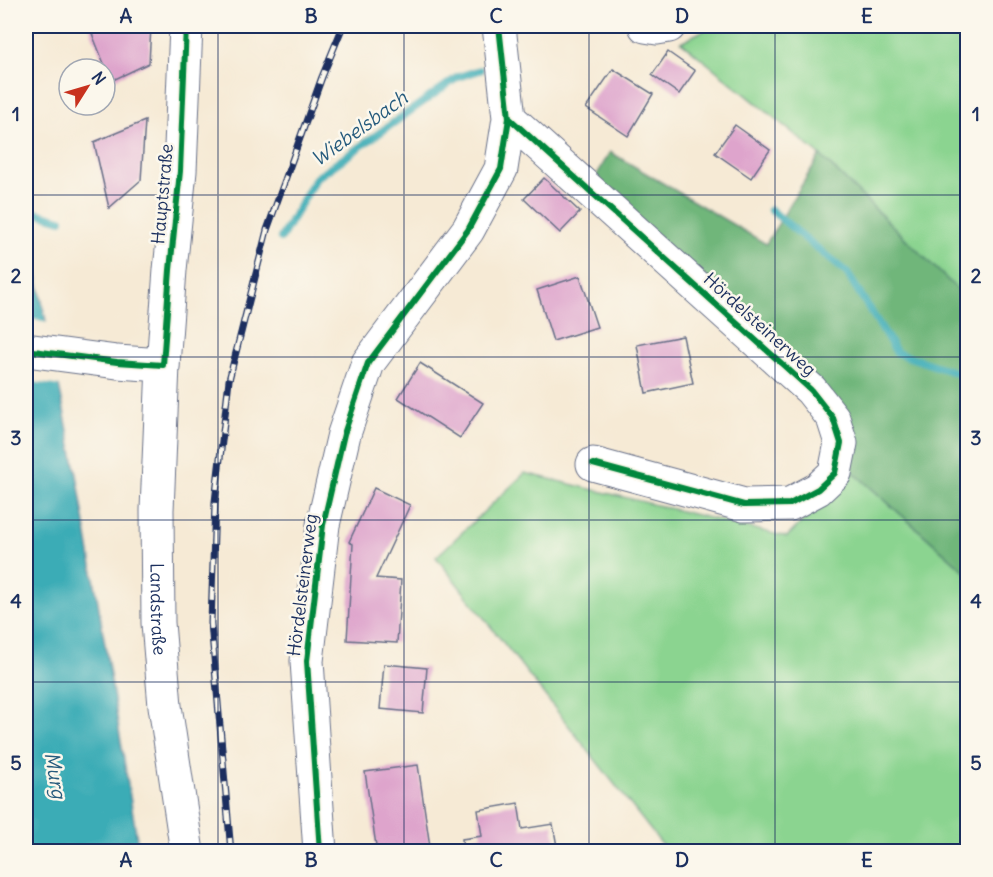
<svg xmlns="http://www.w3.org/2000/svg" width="993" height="877" font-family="Delius,sans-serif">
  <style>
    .green { fill: #8bd490; stroke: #538277; stroke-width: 1.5 }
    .forest { fill: #70b67a; stroke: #46726c; stroke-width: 1.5 }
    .water { fill: #3bacb6; stroke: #2b6e8a; stroke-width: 1.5 }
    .pier { fill: #f6ead5 }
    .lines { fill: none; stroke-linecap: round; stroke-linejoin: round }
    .stream { stroke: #3bacb6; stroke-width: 8 }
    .building { fill: #dea4cc }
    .minor-casing { stroke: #687088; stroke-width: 35 }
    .tertiary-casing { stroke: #687088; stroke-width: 35 }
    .minor { stroke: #fff; stroke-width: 33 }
    .tertiary { stroke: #fff; stroke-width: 33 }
    .rail-casing { stroke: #1b2f5e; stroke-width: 7 }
    .rail { stroke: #fbf7ec; stroke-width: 4.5; stroke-dasharray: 14; stroke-linecap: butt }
    .cycleway-casing { stroke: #fbf7ec; stroke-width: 10 }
    .cycleway { stroke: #00873e; stroke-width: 6 }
    .grid { fill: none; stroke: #1b2f5e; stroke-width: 1.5; stroke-opacity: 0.55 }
    .labels { text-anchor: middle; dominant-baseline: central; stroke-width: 5; stroke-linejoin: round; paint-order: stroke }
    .street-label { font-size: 18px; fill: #1b2f5e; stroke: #fbf7ec }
    .water-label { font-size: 20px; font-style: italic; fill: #265b7d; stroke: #fbf7ec }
    .neatline { fill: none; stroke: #1b2f5e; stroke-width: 2 }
    .grid-label { font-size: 20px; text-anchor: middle; font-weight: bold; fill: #1b2f5e }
  </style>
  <rect width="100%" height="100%" fill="#fbf7ec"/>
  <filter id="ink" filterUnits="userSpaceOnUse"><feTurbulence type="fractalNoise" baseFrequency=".0167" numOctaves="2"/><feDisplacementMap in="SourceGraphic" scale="12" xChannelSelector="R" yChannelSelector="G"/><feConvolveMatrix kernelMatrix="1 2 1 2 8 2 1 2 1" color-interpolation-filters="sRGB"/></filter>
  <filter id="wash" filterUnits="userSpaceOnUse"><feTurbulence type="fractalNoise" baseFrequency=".008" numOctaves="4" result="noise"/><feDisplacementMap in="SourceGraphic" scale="24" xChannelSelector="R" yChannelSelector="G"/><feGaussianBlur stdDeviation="1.35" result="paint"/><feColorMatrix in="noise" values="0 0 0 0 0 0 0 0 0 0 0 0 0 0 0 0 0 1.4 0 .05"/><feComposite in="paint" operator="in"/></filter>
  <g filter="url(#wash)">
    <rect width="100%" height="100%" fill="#f6ead5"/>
    <path class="green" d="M712,26H967V299L820,155L681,42Z
      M852,471L967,573V851H667L436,557L525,473L787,537Z"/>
    <path class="forest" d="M610,152L766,244L820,155L967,299V573L852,471L846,412L594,180Z"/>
    <path class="water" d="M26,191L37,277L77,475L139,851H26Z"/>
    <path class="pier" d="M26,319L50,322L62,386L26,381Z"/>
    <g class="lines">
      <path class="stream" d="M26,210L61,220
        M771,210L847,273L897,353L963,375L968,379
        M281,238L316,178L458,77L480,70"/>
    </g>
    <g id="blocks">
      <path class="building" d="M89,26H151L149,63L111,81Z
        M668,52L695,71L679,94L652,75Z
        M613,69L653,94L628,136L586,108Z
        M145,121L141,180L109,208L94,142Z
        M735,125L770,150L751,178L715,153Z
        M544,178L580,212L560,233L524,199Z
        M580,276L597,327L553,341L537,290Z
        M683,336L693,383L646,393L637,345Z
        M420,363L483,403L460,438L398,398Z
        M374,488L410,505L376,578L401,580L397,643L347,640L353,544L349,542Z
        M384,664L427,668L423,713L380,709Z
        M418,765L430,847L400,852H377L365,772Z
        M518,803L522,829L553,824L558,852H463L462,839L482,836L478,810Z"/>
    </g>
  </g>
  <g filter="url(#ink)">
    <use href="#blocks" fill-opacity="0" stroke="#687088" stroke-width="1.5"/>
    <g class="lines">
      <g class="minor-casing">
        <path id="minor" d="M645,26L657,28L669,26
          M509,118L811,390L833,418L841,443L835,473L818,489L790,504L744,505L593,464
          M320,852L307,661L323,525L344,434L368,363L468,230L501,169L509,118L499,26"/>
      </g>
      <g class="tertiary-casing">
        <g id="tertiary">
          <path id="s1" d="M186,26L180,171L170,270L163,365L157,510L158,623L165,706L187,852"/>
          <path d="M26,350L117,362L163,365"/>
        </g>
      </g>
      <use href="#minor" class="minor"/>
      <use href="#tertiary" class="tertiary"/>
      <g class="rail-casing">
        <path id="rail" d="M231,852L211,623L215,502L229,380L267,230L322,77L343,26"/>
      </g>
      <use href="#rail" class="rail"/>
      <g class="cycleway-casing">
        <path id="cycleway" d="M509,118L811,390L833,418L841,443L835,473L818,489L790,504L744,505L593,464
          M26,350L117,362L163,365L170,270L180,171L186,26
          M320,852L307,661L323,525L344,434L368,363L468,230L501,169L509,118L499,26"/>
      </g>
      <use href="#cycleway" class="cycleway"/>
    </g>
  </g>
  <path class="grid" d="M218,26V852M404,26V852M589,26V852M775,26V852M26,195H968M26,357H968M26,520H968M26,682H968"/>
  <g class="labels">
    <g class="street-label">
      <text transform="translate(162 194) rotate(-85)">Hauptstraße</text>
      <text transform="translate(760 324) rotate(42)">Hördelsteinerweg</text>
      <text transform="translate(302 585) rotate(-83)">Hördelsteinerweg</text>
      <text stroke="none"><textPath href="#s1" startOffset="584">Landstraße</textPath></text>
    </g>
    <g class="water-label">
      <text transform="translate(359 128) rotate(-36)">Wiebelsbach</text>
      <text transform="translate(56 775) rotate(80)">Murg</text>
    </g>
  </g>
  <rect width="993" height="877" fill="none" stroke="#fbf7ec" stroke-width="66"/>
  <g transform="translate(87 87) rotate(53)"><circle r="28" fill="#fbf7ec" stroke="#a1a7b3" stroke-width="1.5"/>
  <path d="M0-4.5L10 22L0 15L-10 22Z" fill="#c8321e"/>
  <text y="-9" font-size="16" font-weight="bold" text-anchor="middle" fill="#1b2f5e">N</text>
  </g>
  <rect x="33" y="33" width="927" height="811" class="neatline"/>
  <g class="grid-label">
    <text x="126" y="23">A</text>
    <text x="311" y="23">B</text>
    <text x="496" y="23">C</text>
    <text x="682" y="23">D</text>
    <text x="867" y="23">E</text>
    <text x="16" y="121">1</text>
    <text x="976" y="121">1</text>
    <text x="16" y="283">2</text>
    <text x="976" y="283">2</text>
    <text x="16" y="445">3</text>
    <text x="976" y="445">3</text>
    <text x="16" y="608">4</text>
    <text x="976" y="608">4</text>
    <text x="16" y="770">5</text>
    <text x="976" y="770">5</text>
    <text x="126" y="867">A</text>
    <text x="311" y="867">B</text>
    <text x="496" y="867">C</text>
    <text x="682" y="867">D</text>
    <text x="867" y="867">E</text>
  </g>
</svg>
